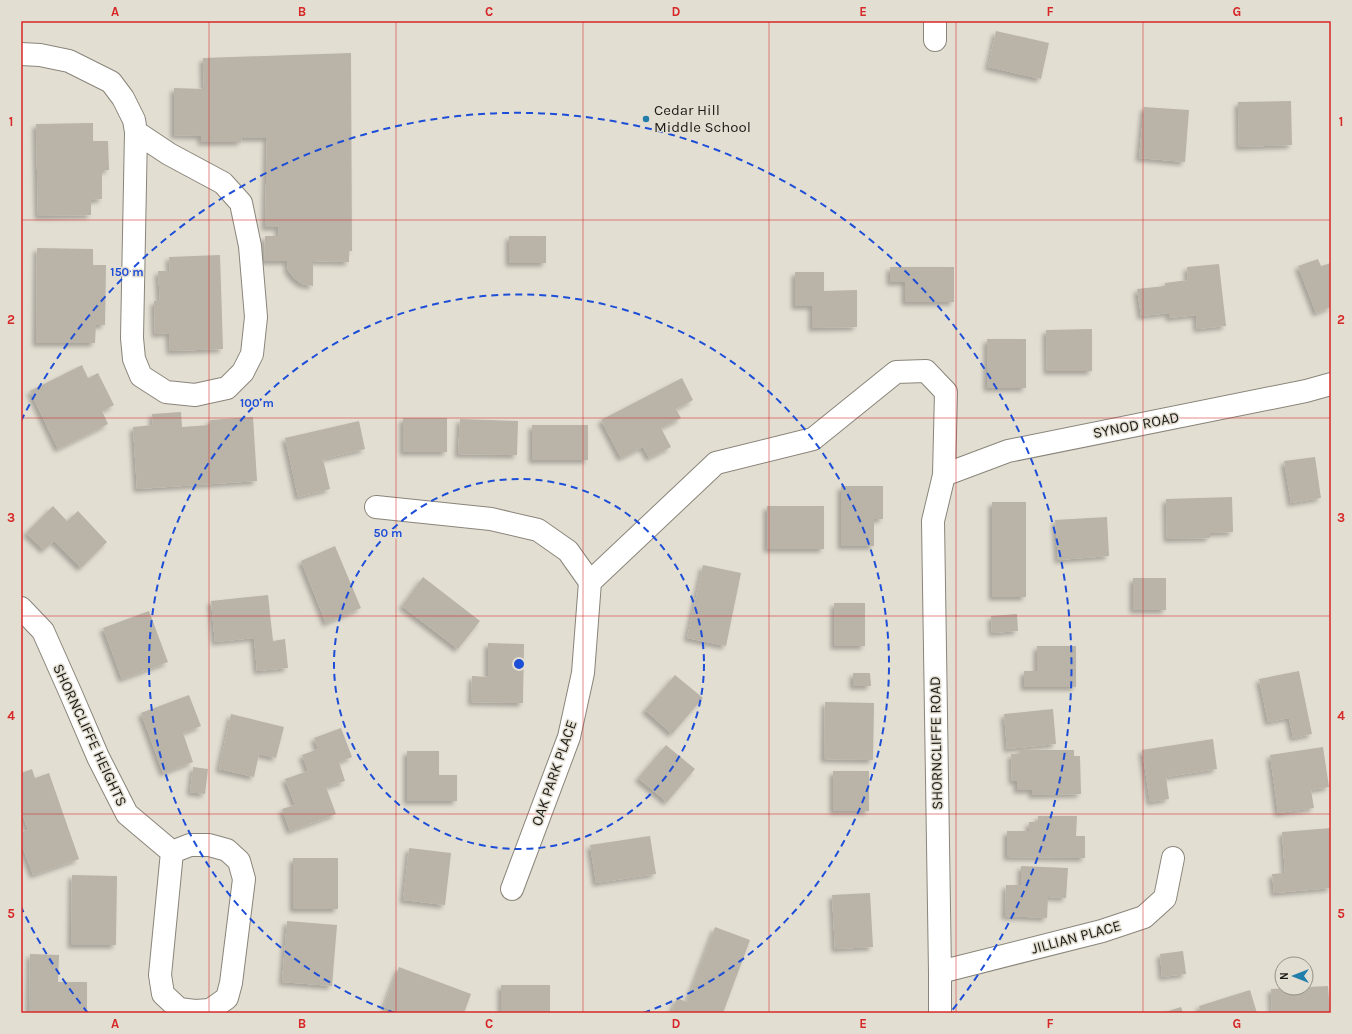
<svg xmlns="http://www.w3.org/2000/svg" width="1352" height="1034" font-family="Karla,sans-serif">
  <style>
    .building { fill: #b9b3a8; filter: url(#shadow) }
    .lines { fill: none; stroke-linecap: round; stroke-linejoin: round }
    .minor-casing { stroke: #8a857a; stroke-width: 24 }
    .minor { stroke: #fff; stroke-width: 22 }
    .grid { fill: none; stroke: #d62828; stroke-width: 1; stroke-opacity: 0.55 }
    .ring { fill: none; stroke: #1d4ed8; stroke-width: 2; stroke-dasharray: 7 5 }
    .poi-dot { fill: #207eab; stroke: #e3ded2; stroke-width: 1.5 }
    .labels { text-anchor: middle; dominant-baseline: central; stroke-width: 3; stroke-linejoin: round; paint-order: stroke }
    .poi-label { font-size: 15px; fill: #1d1b17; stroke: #e3ded2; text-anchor: start }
    .street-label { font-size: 15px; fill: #1d1b17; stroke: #e3ded2 }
    .centre { fill: #1d4ed8; stroke: #e3ded2; stroke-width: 2 }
    .ring-label { font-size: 12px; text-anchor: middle; font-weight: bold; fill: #1d4ed8; stroke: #e3ded2; stroke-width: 3; stroke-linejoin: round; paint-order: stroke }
    .neatline { fill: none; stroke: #d62828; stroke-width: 1.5 }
    .grid-label { font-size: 13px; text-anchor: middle; font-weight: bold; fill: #d62828 }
  </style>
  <defs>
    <filter id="shadow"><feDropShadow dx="-3.5" dy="3.5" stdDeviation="2" flood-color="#0004"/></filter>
  </defs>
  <rect width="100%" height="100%" fill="#e3ded2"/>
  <path class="building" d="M996,31L1049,43L1041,79L988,67Z
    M351,53L352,251H349V262L313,261V286L302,284L294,278L288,270L287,261H264L265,236H279L278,227H265L267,138H242L241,142H201V136L174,135V88L204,89L203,58Z
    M1291,101L1292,145L1239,147L1238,102Z
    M1144,107L1189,110L1185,162L1139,158Z
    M93,123V141H108L109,170H102V199L91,200V215L38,216L36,124Z
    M509,236H546V263H509Z
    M37,248L93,249V265H106L105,325H96L95,343H36Z
    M220,255L223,349L170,351L169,333L155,334L154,301H160L158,271H170L169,257Z
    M1318,259L1321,266L1331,263V307L1316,313L1298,266Z
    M1219,264L1226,326L1197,329L1196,315L1169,318V313L1141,316L1137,289L1165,286V283L1188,280L1187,267Z
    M890,267H954V302H905V282H890Z
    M795,272H824V291L857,290V327L812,328V306H795Z
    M1092,329V371H1047L1046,330Z
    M987,339H1026V388H987Z
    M82,365L88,378L98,373L114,405L102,411L108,424L58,449L30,391Z
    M682,378L693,400L676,409L681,418L661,428L671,447L649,458L643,447L621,458L601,420Z
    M181,412L182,427L210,425V420L253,417L257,481L137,489L133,427L153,425L152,414Z
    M403,418H447V452H403Z
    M460,419L518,421L517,455L458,454Z
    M359,421L365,449L323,459L330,489L298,497L285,438Z
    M532,425H588V460H532Z
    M1315,457L1321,498L1291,503L1284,461Z
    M841,486H883V519H874V546H841Z
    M1232,497L1233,532L1210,533V538L1167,539L1166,499Z
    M992,502H1026V597H992Z
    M53,506L67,521L78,511L107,542L81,568L54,541L44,550L26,533Z
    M767,506H824V549H767Z
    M1107,517L1109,556L1058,560L1055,520Z
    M335,546L361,608L326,623L301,561Z
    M703,565L741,573L726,646L687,638Z
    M423,577L480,621L458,649L402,606Z
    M1133,578H1166V610H1133Z
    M268,595L273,641L285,639L288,668L257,671L254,638L215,642L211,601Z
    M834,603H865V646H834Z
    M149,611L168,662L122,679L103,628Z
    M1017,614L1018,631L992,633L991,616Z
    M488,643L524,644L523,703L471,702L472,676L488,677Z
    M1037,646H1076V687H1024V671H1037Z
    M1299,671L1312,734L1293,738L1289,718L1268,722L1259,679Z
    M853,673H870L871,686H853Z
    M675,675L703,698L672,734L645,710Z
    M189,695L201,726L183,733L193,762L163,773L141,713Z
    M825,702L874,703L873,760L824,759Z
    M1053,709L1056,744L1007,749L1004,714Z
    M231,714L284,727L276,758L259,754L254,777L219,769Z
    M341,728L352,757L339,762L345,781L326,787L336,814L290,831L282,809L295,805L285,779L308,771L302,755L318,749L314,738Z
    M1213,739L1217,769L1166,777L1169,799L1150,802L1142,750Z
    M666,745L695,769L667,802L638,778Z
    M1323,747L1329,787L1311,790L1314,808L1278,813L1270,755Z
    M1020,750H1074V756H1080L1081,794L1032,795V790H1017V781H1012L1011,754H1020Z
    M407,751H439V775H457V801H407Z
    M193,767L208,769L205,794L190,792Z
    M32,769L35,778L49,773L79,859L33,875L21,843V832L28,830L21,811V773Z
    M833,771H869V811H833Z
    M1038,816H1077L1076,836H1085V858L1007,857V831H1029V822H1038Z
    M1331,828V888L1274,893L1272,874L1285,873L1282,832Z
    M650,836L656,874L596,883L590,845Z
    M409,848L451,853L445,905L403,900Z
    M293,858H338V909H293Z
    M1021,866L1068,868L1066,898L1048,897L1047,918L1005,916L1006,885H1021Z
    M72,875L117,876L116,945H71Z
    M870,893L873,947L835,949L832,895Z
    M287,921L337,925L332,986L282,982Z
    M715,927L750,940L723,1013H681L672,1010L677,998L687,1002Z
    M1183,951L1186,974L1162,977L1160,954Z
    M30,954L59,955L58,982H87V1013H29Z
    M399,967L471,994L464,1013H400L384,1007Z
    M501,985H550V1013H501Z
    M1328,986L1330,1013H1272L1271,989Z
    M1250,990L1257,1013H1201L1199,1006Z
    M1181,1007L1183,1013H1162Z"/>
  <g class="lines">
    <g class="minor-casing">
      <path id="minor" d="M935,21V40
        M21,54L40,55L69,61L111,82L123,98L134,120L136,132L132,338L134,359L141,376L166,392L195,395L227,388L243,372L252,354L256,317L250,246L241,203L223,183L169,154L136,132
        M944,475L1008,451L1306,391L1331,384
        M376,507L491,519L538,530L568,551L590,582L716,463L813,439L896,372L926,371L946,392L944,475L933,521L940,972V1013
        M21,608L43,631L71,694L98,757L127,814L172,852
        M190,845H209L227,850L239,861L244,879L231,983L227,998L210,1010L195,1011L179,1009L163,994L160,975L172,852Z
        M512,889L569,737L583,673L590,582
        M940,972L1102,931L1144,917L1165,898L1173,858"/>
    </g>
    <use href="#minor" class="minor"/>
  </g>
  <path class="grid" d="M209,21V1013M396,21V1013M583,21V1013M769,21V1013M956,21V1013M1143,21V1013M21,220H1331M21,418H1331M21,616H1331M21,814H1331"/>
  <g class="ring">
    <circle cx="519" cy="664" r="185"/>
    <path d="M395 1013A370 370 0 1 1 643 1013"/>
    <path d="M88 1013A554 554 0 0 1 21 907M21 421A554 554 0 1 1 950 1013"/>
  </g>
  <circle class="poi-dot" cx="646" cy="119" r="4"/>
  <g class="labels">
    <g class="poi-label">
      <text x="654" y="110">Cedar Hill<tspan x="654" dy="17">Middle School</tspan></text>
    </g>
    <g class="street-label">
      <text transform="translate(1136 425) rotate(-11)">SYNOD ROAD</text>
      <text transform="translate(90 735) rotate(65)">SHORNCLIFFE HEIGHTS</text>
      <text transform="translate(936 743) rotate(-91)">SHORNCLIFFE ROAD</text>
      <text transform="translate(554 773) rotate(-71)">OAK PARK PLACE</text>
      <text transform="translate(1076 937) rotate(-15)">JILLIAN PLACE</text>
    </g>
  </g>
  <circle cx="519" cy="664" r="6" class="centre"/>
  <g class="ring-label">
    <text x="127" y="276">150 m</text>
    <text x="257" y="407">100 m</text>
    <text x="388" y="537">50 m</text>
  </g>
  <rect width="1352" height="1034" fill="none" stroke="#e3ded2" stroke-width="44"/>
  <g transform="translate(1294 976) rotate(270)"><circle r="19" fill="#e3ded2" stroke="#949087"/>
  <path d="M0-3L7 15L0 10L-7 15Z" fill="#207eab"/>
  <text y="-6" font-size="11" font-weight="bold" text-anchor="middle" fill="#1d1b17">N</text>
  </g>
  <rect x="22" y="22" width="1308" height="990" class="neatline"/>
  <g class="grid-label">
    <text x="115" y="16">A</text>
    <text x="302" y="16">B</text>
    <text x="489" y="16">C</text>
    <text x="676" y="16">D</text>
    <text x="863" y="16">E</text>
    <text x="1050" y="16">F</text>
    <text x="1237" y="16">G</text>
    <text x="11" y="126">1</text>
    <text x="1341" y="126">1</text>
    <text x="11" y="324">2</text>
    <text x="1341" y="324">2</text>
    <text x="11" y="522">3</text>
    <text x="1341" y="522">3</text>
    <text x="11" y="720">4</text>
    <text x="1341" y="720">4</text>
    <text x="11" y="918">5</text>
    <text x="1341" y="918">5</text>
    <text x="115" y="1028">A</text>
    <text x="302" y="1028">B</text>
    <text x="489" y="1028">C</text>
    <text x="676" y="1028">D</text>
    <text x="863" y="1028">E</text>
    <text x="1050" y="1028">F</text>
    <text x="1237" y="1028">G</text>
  </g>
</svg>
